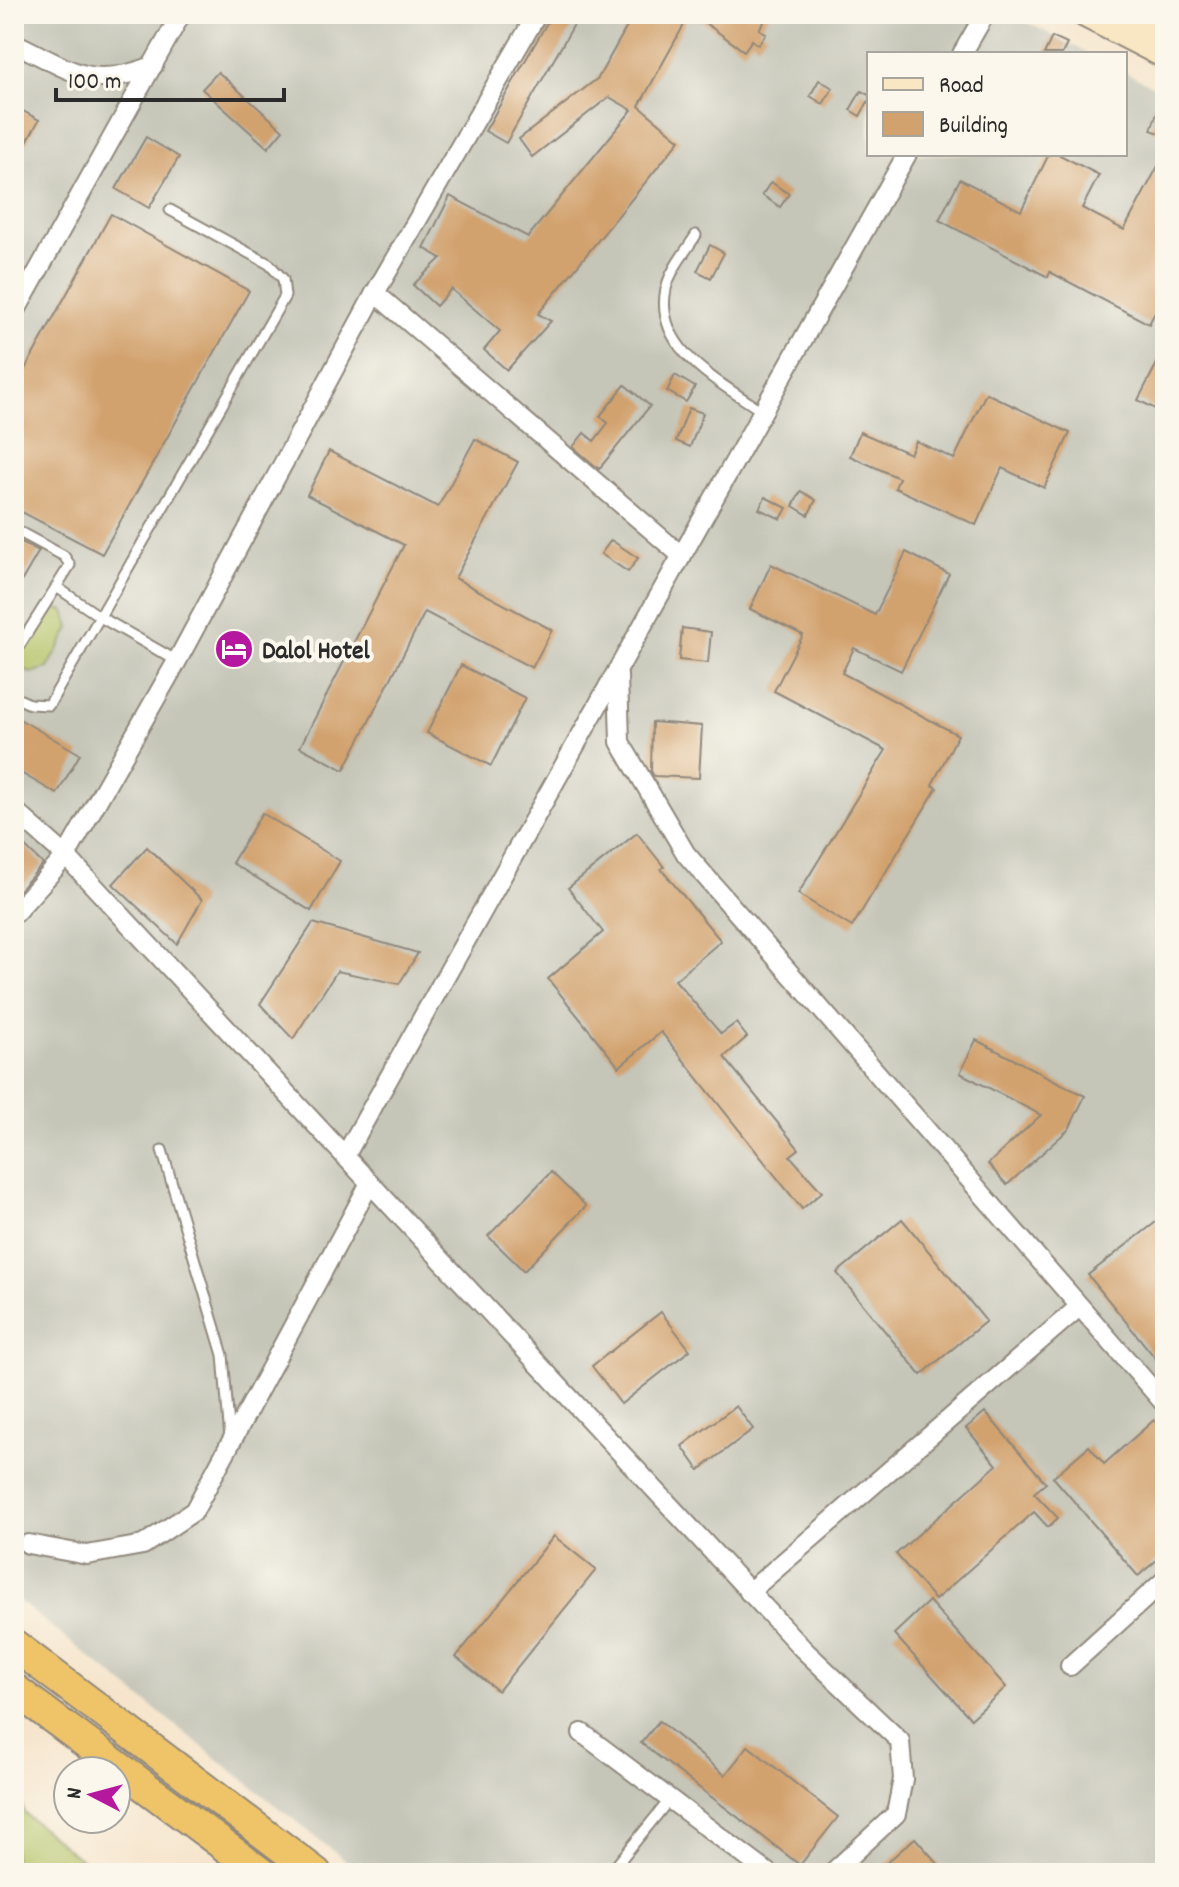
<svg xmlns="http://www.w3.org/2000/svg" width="1179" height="1887" viewBox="0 0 1179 1887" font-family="Dekko,sans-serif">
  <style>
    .industrial { fill: #c5c5b8 }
    .green { fill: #b2c164; stroke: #6e7648; stroke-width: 2 }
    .building { fill: #d2a26e }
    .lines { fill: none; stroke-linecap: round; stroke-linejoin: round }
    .service-casing { stroke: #90887c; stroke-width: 13 }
    .minor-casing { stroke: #90887c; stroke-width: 22 }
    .secondary-casing { stroke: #90887c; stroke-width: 30 }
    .trunk-casing { stroke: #90887c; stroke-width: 34 }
    .service { stroke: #fff; stroke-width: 9 }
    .minor { stroke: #fff; stroke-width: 18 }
    .secondary { stroke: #f9e7c3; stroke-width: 26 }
    .trunk { stroke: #efc469; stroke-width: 30 }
    .labels { text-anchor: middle; stroke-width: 8; stroke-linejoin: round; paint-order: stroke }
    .poi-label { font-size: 26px; font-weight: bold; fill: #2b2b2b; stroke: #fbf7ec; text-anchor: start }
  </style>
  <rect width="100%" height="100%" fill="#fbf7ec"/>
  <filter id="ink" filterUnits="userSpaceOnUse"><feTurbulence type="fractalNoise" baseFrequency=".0125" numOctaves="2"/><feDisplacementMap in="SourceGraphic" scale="16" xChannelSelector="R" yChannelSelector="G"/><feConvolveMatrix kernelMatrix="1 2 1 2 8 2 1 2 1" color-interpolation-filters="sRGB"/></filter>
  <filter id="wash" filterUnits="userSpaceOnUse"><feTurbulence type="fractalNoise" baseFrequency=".006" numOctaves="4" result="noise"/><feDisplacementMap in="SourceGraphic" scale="32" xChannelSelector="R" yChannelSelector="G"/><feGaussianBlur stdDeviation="1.8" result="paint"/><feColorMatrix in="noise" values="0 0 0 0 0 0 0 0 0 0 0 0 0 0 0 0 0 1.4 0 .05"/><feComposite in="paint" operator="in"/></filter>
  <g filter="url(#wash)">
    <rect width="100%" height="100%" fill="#f6e5cc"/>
    <path class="industrial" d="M14 14H1010L1090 54H869V154H1125V72L1165 92V1873H361L14 1597Z"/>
    <g class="green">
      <path d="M48 606 65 611 70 628 48 668 31 673 21 668 16 657Z"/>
      <path d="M14 1778 24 1813 76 1856 104 1873H14Z"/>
    </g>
    <g id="blocks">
      <g class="building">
        <path d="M552 14H580L506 143 485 131Z"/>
        <path d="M634 14 646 19 649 14H690L639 106 680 140 538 314 551 321 507 370 484 350 500 331 451 289 436 306 413 285 441 258 424 248 450 196 528 237 632 110 609 97 532 157 519 139 598 78Z"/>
        <path d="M693 14H770L759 29 766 34 758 45 752 40 744 51Z"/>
        <path d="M1052 37 1067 44 1062 54H1044Z"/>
        <path d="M218 72 283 130 268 148 202 89Z"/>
        <path d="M819 80 833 88 823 104 810 96Z"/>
        <path d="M861 91 869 95V100L860 116 850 110Z"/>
        <path d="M1163 96 1165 97V135L1151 130Z"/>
        <path d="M14 106 39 120 14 165Z"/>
        <path d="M146 137 179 157 149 208 116 189Z"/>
        <path d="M1165 153V293L1149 324 1050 272 1048 277 939 220 960 179 1021 211 1049 154H1058L1099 175 1082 208 1124 230Z"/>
        <path d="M771 182 789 194 780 207 762 195Z"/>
        <path d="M111 214 249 291 102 554 14 508V389Z"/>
        <path d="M710 245 724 253 711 278 697 271Z"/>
        <path d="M1165 348V400L1159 411 1138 400Z"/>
        <path d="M675 375 695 387 686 402 667 391Z"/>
        <path d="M625 385 650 406 599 469 573 447 584 433 594 441 608 423 600 416Z"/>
        <path d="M986 393 1070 433 1044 488 1002 468 976 525 895 488 899 478 850 456 860 432 910 454 916 441 954 459Z"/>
        <path d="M689 408 703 413 690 447 676 441Z"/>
        <path d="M475 439 518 462 455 578 552 630 532 668 425 612 344 770 300 747 404 545 307 495 329 451 438 507Z"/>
        <path d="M801 491 816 500 808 515 793 506Z"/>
        <path d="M765 497 787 508 781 519 759 509Z"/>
        <path d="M14 538 39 551 14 594Z"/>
        <path d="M611 540 638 558 628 572 601 554Z"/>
        <path d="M906 552 949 574 901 671 854 648 842 673 958 735 932 785 937 788 852 927 798 894 886 750 774 691 803 635 750 609 771 564 875 615Z"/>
        <path d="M682 628 711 632 708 663 679 660Z"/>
        <path d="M461 665 525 698 491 766 427 733Z"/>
        <path d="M14 716 80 754 57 794 14 769Z"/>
        <path d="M652 722 702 726 699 778 654 776 651 771Z"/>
        <path d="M262 813 340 861 311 911 232 863Z"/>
        <path d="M637 833 664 867 661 869 721 941 675 980 721 1034 736 1023 747 1037 724 1057 799 1149 790 1156 822 1192 802 1209 661 1032 619 1067 548 979 603 932 568 888Z"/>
        <path d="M14 836 43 864 14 896Z"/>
        <path d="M147 847 202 900 177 944 113 884Z"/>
        <path d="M313 923 418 953 399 984 337 971 293 1039 260 1004Z"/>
        <path d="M976 1040 1085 1096 1069 1129 1007 1185 988 1164 1041 1115 960 1073Z"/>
        <path d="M551 1172 586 1206 524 1271 488 1236Z"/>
        <path d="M1165 1215V1370L1088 1275Z"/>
        <path d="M902 1219 986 1321 921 1375 837 1273Z"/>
        <path d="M661 1312 690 1350 621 1404 592 1366Z"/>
        <path d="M736 1406 753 1429 699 1470 682 1446Z"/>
        <path d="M985 1412 1046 1483 1034 1493 1058 1518 1048 1527 1034 1512 935 1600 896 1554 997 1465 966 1428Z"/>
        <path d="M1154 1420 1165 1433V1553L1138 1576 1053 1477 1089 1446 1104 1464Z"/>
        <path d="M554 1536 596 1570 498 1691 456 1657Z"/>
        <path d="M929 1601 1006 1687 971 1719 894 1634Z"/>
        <path d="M659 1721 725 1775 748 1746 838 1817 800 1865 641 1743Z"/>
        <path d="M915 1838 940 1866 932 1873H875Z"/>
      </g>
    </g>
  </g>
  <g filter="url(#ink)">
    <use href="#blocks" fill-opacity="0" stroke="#90887c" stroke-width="2"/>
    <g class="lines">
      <defs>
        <g id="service">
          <path d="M696 235C686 251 670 270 666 289 653 350 722 383 763 412"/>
          <path d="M14 529 64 556 70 565 14 654"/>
          <path d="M58 588 102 618 177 661"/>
          <path d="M14 697 30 704 49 705 285 296 283 279 269 264 170 210"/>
          <path d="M162 1150 223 1355 230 1439"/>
          <path d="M610 1873 670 1799"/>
        </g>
        <g id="minor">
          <path d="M14 43C72 70 89 91 153 66"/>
          <path d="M962 54 985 14"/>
          <path d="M375 293 682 556"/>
          <path d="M14 314 181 14"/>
          <path d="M618 675 620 742 686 854 1165 1404"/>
          <path d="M14 810 66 856 803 1649 900 1741 903 1779 896 1814 832 1873"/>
          <path d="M14 914 66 856 177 661 375 293 537 14"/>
          <path d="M345 1156 907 154"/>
          <path d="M28 1544 87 1555 143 1545 194 1511 370 1183"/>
          <path d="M749 1592 1079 1307"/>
          <path d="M1070 1666 1165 1580"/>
          <path d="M582 1733 768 1873"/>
        </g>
        <g id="secondary">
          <path d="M1085 14 1165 55"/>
          <path d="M1125 14 1165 34"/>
        </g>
        <g id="trunk">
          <path d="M14 1645 316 1873"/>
          <path d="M14 1689 261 1873"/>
        </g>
      </defs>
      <use href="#service" class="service-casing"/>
      <use href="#minor" class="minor-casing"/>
      <use href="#secondary" class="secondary-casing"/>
      <use href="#trunk" class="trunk-casing"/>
      <use href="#service" class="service"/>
      <use href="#minor" class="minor"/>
      <use href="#secondary" class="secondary"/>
      <use href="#trunk" class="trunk"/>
    </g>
  </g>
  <defs>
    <symbol id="hotel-disc" viewBox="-11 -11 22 22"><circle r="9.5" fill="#b5179e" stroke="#fbf7ec"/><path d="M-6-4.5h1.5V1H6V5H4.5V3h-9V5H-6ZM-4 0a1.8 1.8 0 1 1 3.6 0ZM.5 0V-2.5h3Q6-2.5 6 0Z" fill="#fff"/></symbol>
  </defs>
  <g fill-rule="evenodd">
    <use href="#hotel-disc" x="212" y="627" width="44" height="44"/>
  </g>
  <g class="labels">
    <g class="poi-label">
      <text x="262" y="658">Dalol Hotel</text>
    </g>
  </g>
  <rect width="1179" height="1887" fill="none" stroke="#fbf7ec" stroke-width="48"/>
  <rect x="867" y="52" width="260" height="104" fill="#fbf7ec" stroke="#a8a59f" stroke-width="2"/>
  <rect x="883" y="78" width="40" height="12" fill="#f9e7c3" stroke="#a8a59f" stroke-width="2"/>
  <text x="939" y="92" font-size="24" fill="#2b2b2b">Road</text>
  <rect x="883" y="112" width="40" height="24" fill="#d2a26e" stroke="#a8a59f" stroke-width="2"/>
  <text x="939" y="132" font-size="24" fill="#2b2b2b">Building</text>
  <g transform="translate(92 1795) rotate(276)"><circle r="38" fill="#fbf7ec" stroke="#a8a59f" stroke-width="2"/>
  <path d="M0-6L14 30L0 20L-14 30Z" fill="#b5179e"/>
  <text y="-12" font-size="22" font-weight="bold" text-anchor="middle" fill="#2b2b2b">N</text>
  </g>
  <path d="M56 88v12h228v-12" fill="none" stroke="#2b2b2b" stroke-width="4"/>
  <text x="68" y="88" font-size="24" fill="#2b2b2b" stroke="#fbf7ec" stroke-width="6" paint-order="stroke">100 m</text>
</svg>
